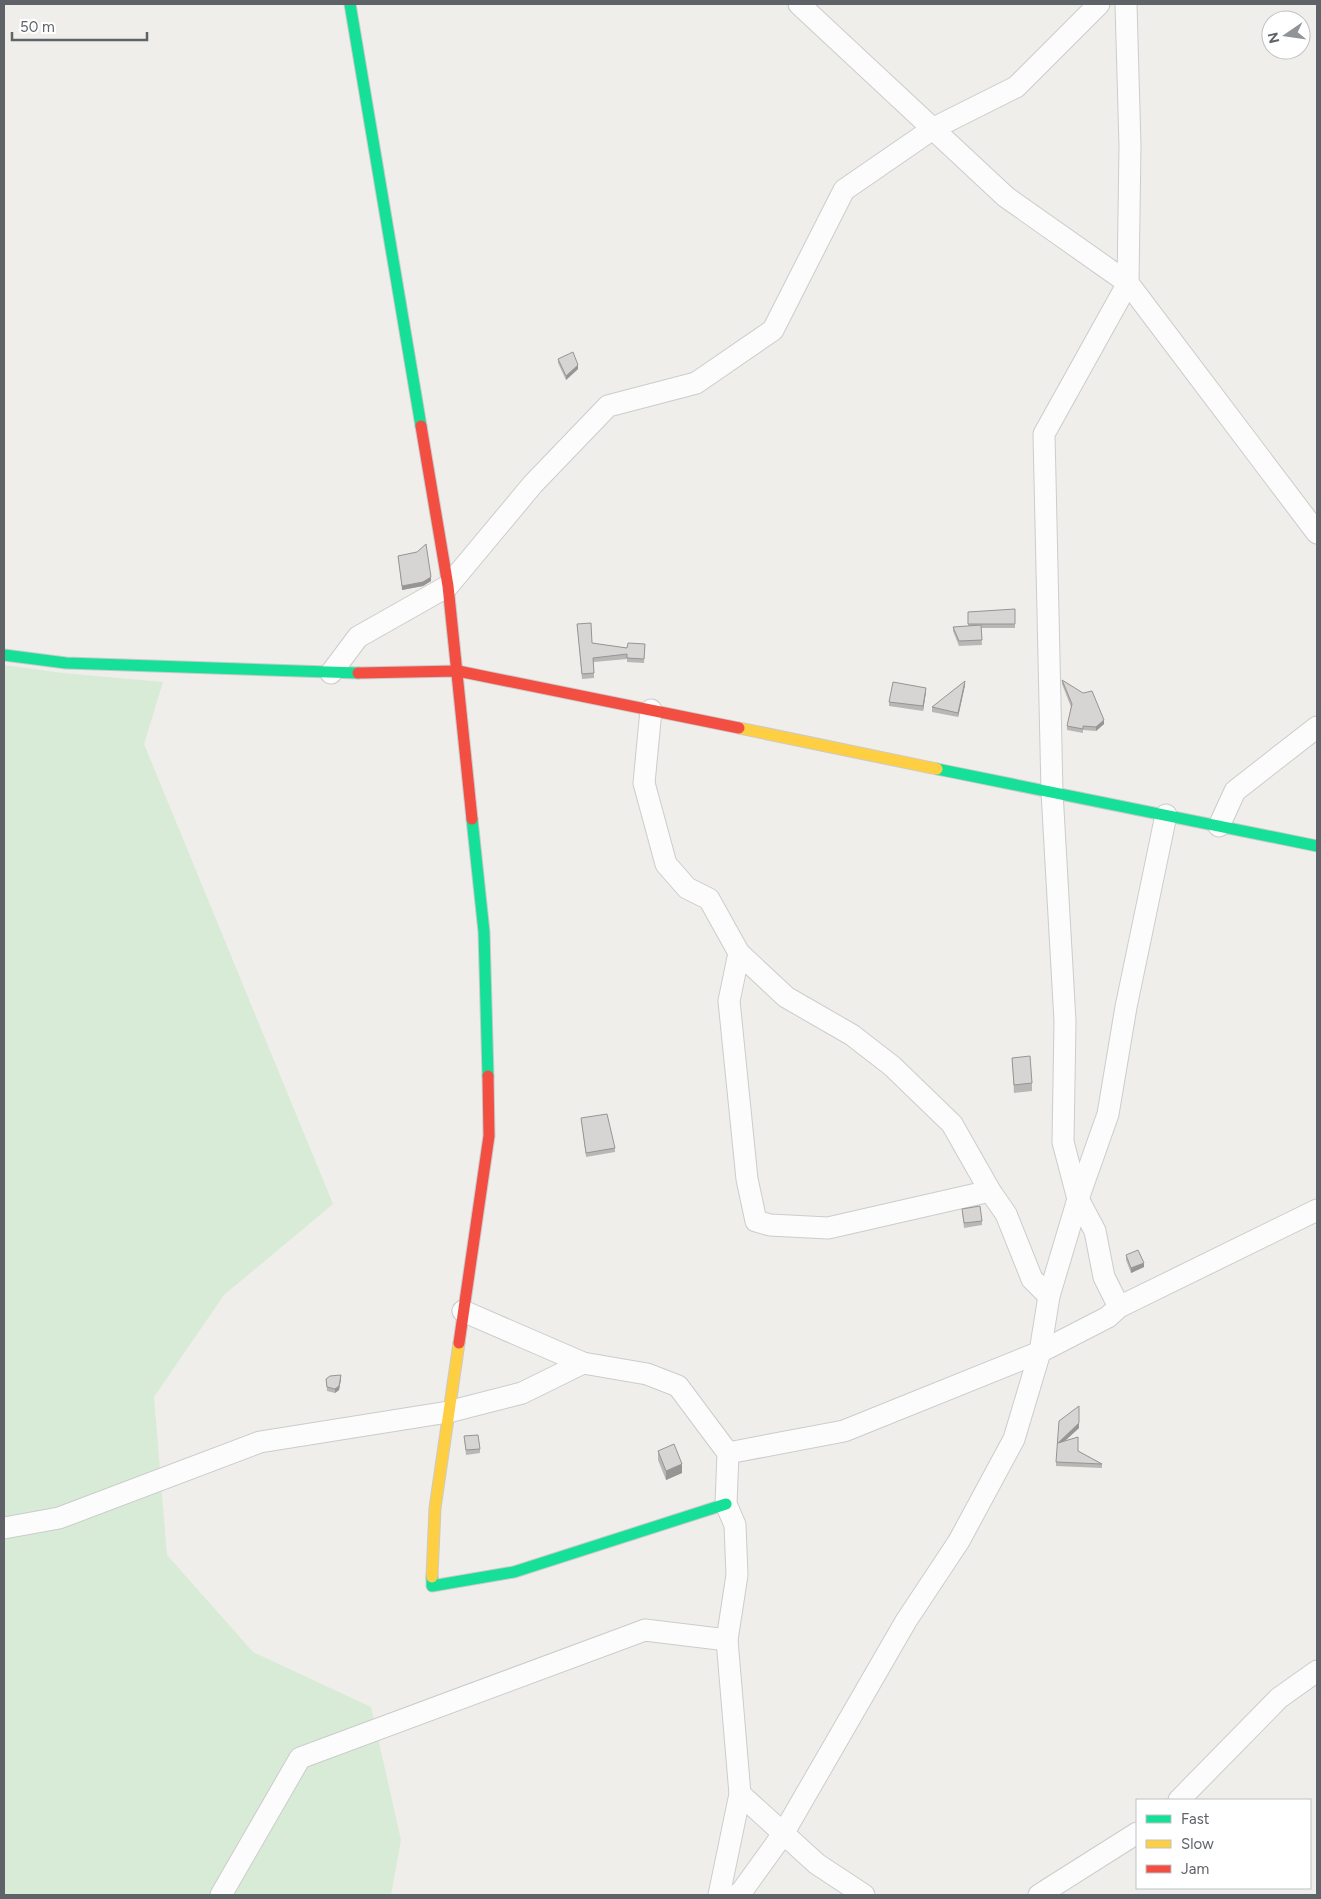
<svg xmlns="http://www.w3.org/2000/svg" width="1321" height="1899" viewBox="0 0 1321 1899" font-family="Figtree,sans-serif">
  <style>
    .green { fill: #d8ebd6 }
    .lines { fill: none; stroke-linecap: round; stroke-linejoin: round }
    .street-casing { stroke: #cbcccc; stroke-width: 23 }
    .fast-casing { stroke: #cacacb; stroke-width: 13 }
    .slow-casing { stroke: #cacacb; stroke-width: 13 }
    .jam-casing { stroke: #cacacb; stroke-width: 13 }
    .street { stroke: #fdfcfc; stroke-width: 21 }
    .fast { stroke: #16e098; stroke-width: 11 }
    .slow { stroke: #ffcf43; stroke-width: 11 }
    .jam { stroke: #f24e42; stroke-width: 11 }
    .wall { fill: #b8b7b5 }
    .shaded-wall { fill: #969594 }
    .building { fill: #d6d5d3; stroke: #969594 }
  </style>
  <rect width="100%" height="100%" fill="#efeeea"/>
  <path class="green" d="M4 665 63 673 163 682 144 744 333 1204 224 1295 154 1397 167 1555 253 1652 371 1707 401 1840 391 1895H4Z"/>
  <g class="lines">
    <defs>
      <g id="street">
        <path d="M799 4 1006 197 1128 283 1317 533"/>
        <path d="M331 673 358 637 448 586 533 484 608 406 696 383 773 330 844 190 934 128 1016 87 1099 4"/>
        <path d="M651 710 644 783 666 864 687 888 709 899 739 953 786 997 852 1035 892 1066 952 1124 990 1191 1006 1214 1032 1279 1049 1296"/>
        <path d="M1219 826 1235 791 1317 727"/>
        <path d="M739 953 729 1001 747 1179 756 1221 770 1225 828 1228 990 1191"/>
        <path d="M1119 1307 1104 1277 1095 1231 1078 1199 1063 1142 1065 1021 1052 792 1044 434 1128 283 1130 146 1126 4"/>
        <path d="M463 1311 583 1363 647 1374 678 1386 728 1453 726 1504 735 1525 737 1575 727 1640 740 1794 719 1895"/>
        <path d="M728 1453 844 1431 1040 1352 1108 1317 1119 1307 1317 1210"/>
        <path d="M4 1528 59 1518 260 1442 448 1412 522 1393 583 1363"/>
        <path d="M740 1794 817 1864 864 1895"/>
        <path d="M1179 1800 1279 1698 1317 1671"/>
        <path d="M221 1895 300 1758 645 1630 727 1640"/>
        <path d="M737 1895 742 1891 783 1834 906 1621 959 1541 1014 1439 1040 1352 1049 1296 1078 1199 1108 1114 1126 1007 1166 815"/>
        <path d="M1039 1895 1137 1833"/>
      </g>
      <g id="fast">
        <path d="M350 4 421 426"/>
        <path d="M4 655 66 663 358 673"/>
        <path d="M937 769 1317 846"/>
        <path d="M472 819 484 932 488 1076"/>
        <path d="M432 1577V1586L514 1572 726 1504"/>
      </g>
      <g id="slow">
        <path d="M739 728 937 769"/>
        <path d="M432 1577 435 1508 459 1343"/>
      </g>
      <g id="jam">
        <path d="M421 426 448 586 472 819"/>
        <path d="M358 673 458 671 739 728"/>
        <path d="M459 1343 489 1136 488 1076"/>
      </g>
    </defs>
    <use href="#street" class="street-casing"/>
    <use href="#fast" class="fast-casing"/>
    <use href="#slow" class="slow-casing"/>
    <use href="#jam" class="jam-casing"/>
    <use href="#street" class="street"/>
    <use href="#fast" class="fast"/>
    <use href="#slow" class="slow"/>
    <use href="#jam" class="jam"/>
  </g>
  <g class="wall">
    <path d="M558 359 578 369 566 380 558 363Z"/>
    <path d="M417 552 431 581 423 586 402 590 398 556Z"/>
    <path d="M1015 609V628H981L982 645 959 646 953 631V627L968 626V612Z"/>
    <path d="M577 624 592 643 627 648 645 644 644 663 627 662V659L594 662V678L582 679Z"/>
    <path d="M1062 680 1104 724 1096 731 1083 730V733L1067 730V726L1071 707 1062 684Z"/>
    <path d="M965 685 958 717 932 712V707Z"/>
    <path d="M926 692 923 711 889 706V702Z"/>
    <path d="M1012 1058 1032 1083V1091L1014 1093Z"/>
    <path d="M581 1118 615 1148V1152L586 1157Z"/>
    <path d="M962 1209 982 1221V1225L964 1228Z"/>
    <path d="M1126 1255 1144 1267 1131 1273 1126 1260Z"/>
    <path d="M326 1379H341L339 1390 335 1393 327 1391Z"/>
    <path d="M1079 1406V1428L1065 1441 1078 1451 1102 1464V1468L1056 1466V1462Z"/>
    <path d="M464 1436 480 1449V1453L466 1455Z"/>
    <path d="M658 1451 682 1473 666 1480 658 1460Z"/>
  </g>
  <g class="shaded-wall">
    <path d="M578 365V369L566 380V376Z"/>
    <path d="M431 577V581L423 586 402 590V586Z"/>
    <path d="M965 681V685L958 717V713Z"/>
    <path d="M926 688V692L923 711V706Z"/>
    <path d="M1104 720V724L1096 731V727Z"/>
    <path d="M1144 1263V1267L1131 1273V1268Z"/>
    <path d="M341 1375V1379L339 1390 335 1393V1389Z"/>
    <path d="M1079 1423V1428L1058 1447V1443Z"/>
    <path d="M682 1464V1473L666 1480V1471Z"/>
  </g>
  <g class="building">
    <path d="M573 352 578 365 566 376 558 359Z"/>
    <path d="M426 544 431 577 423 582 402 586 398 556 417 552Z"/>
    <path d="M1015 609V624H968V612Z"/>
    <path d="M591 623 592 643 627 648 628 643 645 644 644 659 627 658V654L593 658 594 673 582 674 577 624Z"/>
    <path d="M981 625 982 640 959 641 953 627Z"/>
    <path d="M1062 680 1083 693 1092 691 1104 720 1096 727 1083 726V729L1067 726 1072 704Z"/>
    <path d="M965 681 958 713 932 707Z"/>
    <path d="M893 682 926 688 923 706 889 702Z"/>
    <path d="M1030 1056 1032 1083 1014 1085 1012 1058Z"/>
    <path d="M607 1114 615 1148 586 1153 581 1118Z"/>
    <path d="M980 1206 982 1221 964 1223 962 1209Z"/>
    <path d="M1138 1250 1144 1263 1131 1268 1126 1255Z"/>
    <path d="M341 1375 339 1386 335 1389 327 1387 326 1379 330 1376Z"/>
    <path d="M1079 1406V1423L1058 1443 1078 1437V1451L1102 1464 1056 1462 1059 1421Z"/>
    <path d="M478 1435 480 1449 466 1450 464 1436Z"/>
    <path d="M674 1444 682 1464 666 1471 658 1451Z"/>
  </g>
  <rect width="1321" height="1899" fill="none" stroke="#5f6368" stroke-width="10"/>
  <rect x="1136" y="1799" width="175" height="90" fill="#ffffff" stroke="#bfc1c3"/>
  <rect x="1146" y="1815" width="25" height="8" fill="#16e098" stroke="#bfc1c3"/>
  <text x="1181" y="1824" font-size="15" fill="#5f6368">Fast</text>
  <rect x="1146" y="1840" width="25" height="8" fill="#ffcf43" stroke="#bfc1c3"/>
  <text x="1181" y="1849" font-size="15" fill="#5f6368">Slow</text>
  <rect x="1146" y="1865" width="25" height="8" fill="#f24e42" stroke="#bfc1c3"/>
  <text x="1181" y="1874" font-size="15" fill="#5f6368">Jam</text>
  <g transform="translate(1286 35) rotate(257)"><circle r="24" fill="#ffffff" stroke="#bfc1c3"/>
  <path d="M0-4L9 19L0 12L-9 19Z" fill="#919496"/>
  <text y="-8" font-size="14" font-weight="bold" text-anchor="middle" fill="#5f6368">N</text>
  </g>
  <path d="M12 32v8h135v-8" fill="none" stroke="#5f6368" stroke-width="2.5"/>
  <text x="20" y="32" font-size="15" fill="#5f6368" stroke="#ffffff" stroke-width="4" paint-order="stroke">50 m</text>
</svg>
